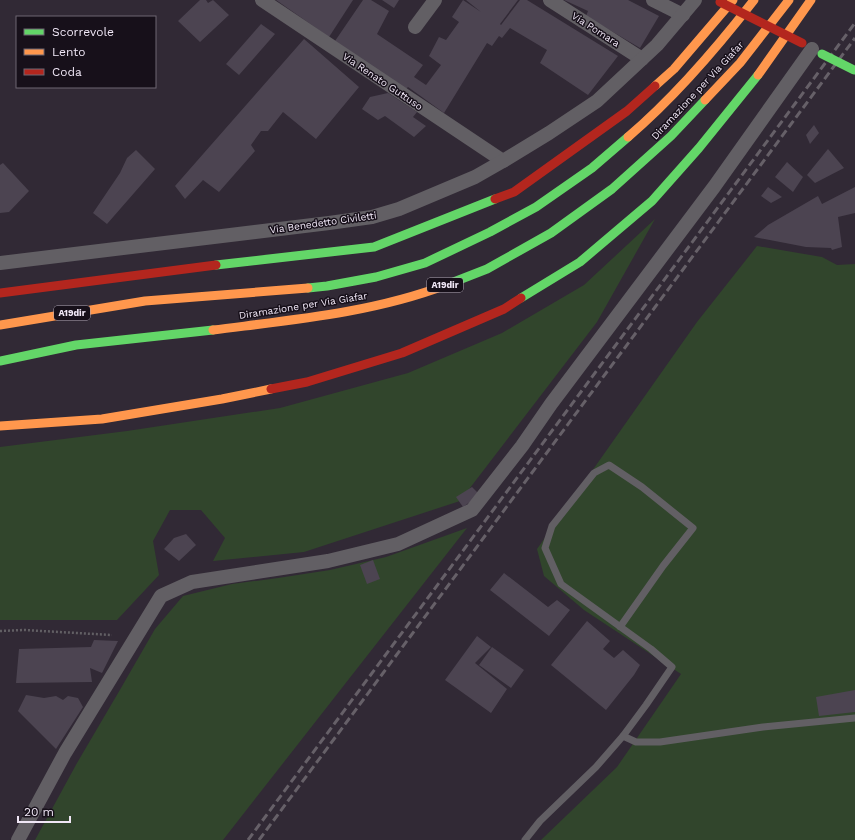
<svg xmlns="http://www.w3.org/2000/svg" width="855" height="840" viewBox="0 0 855 840" font-family="'Work Sans',sans-serif">
  <style>
    .green { fill: #31452c }
    .building { fill: #4c4451 }
    .lines { fill: none; stroke-linecap: round; stroke-linejoin: round }
    .path { stroke: #625f64; stroke-width: 2.5; stroke-dasharray: 2 2; stroke-linecap: butt }
    .lane { stroke: #625f64; stroke-width: 7 }
    .street { stroke: #625f64; stroke-width: 14 }
    .fast { stroke: #63d668; stroke-width: 9 }
    .slow { stroke: #ff974d; stroke-width: 9 }
    .jam { stroke: #b3261e; stroke-width: 9 }
    .rail { stroke: #666068; stroke-width: 3; stroke-dasharray: 8 4; stroke-linecap: butt }
    .fast-bridge { stroke: #63d668; stroke-width: 9 }
    .jam-bridge { stroke: #b3261e; stroke-width: 9 }
    .labels { text-anchor: middle; stroke-width: 3; stroke-linejoin: round; paint-order: stroke }
    .shield { fill: #17101a; stroke: #afa6b4; stroke-width: 1 }
    .shield-label { font-size: 9px; font-weight: bold; fill: #f0e7f6 }
    .street-label { font-size: 10px; fill: #f0e7f6; stroke: #17101a }
  </style>
  <rect width="100%" height="100%" fill="#312935"/>
  <g class="green">
    <path d="M655 219 597 322 460 501 304 552 213 561 225 538 201 510H170L153 541 159 575 117 620H0V447L127 431 280 408 408 373 502 333 584 285Z"/>
    <path d="M757 246 822 257 837 265 855 264V840H541L617 767 681 674 584 610 544 576 537 549 697 322Z"/>
    <path d="M467 528 223 840H35L77 763 121 688 155 629 183 596 232 584 278 578 330 570 386 557Z"/>
  </g>
  <g class="building">
    <path d="M200 0H206L208 3 213 0 229 15 200 42 178 21Z"/>
    <path d="M276 0H353L329 37Z"/>
    <path d="M363 0H371L389 11 377 34 423 65 414 77 426 85 441 65 429 56 439 37 446 40 459 22 452 17 463 0 481 12 466 0H518L500 24 501 25 520 0H527L618 56 588 95 540 63 547 50 510 28 502 38 499 36 492 46 487 43 444 113 408 87 405 90 335 41Z"/>
    <path d="M382 0H399L394 8Z"/>
    <path d="M564 0H628L659 16 640 48 586 16 588 11Z"/>
    <path d="M261 24 275 34 239 75 226 64Z"/>
    <path d="M304 39 359 87 316 139 283 112 268 131H261L251 145 255 151 219 192 203 180 185 199 175 186Z"/>
    <path d="M388 93 417 112 413 117 426 126 414 137 385 116 378 120 362 109 370 97Z"/>
    <path d="M814 125 819 133 810 144 806 135Z"/>
    <path d="M828 149 844 168 815 183 807 175Z"/>
    <path d="M136 150 155 169 107 224 93 213 120 173 127 158Z"/>
    <path d="M787 162 803 177 793 192 775 177Z"/>
    <path d="M3 163 29 191 9 212 0 213V165Z"/>
    <path d="M768 187 782 197 771 203 761 196Z"/>
    <path d="M855 187V213L838 217 842 247 832 250 831 248 806 247 754 237 768 225 818 196 822 204Z"/>
    <path d="M472 487 479 494 477 497 463 507 456 497Z"/>
    <path d="M186 534 196 545 179 561 164 549 174 538Z"/>
    <path d="M373 560 380 579 367 584 360 565Z"/>
    <path d="M504 573 548 607 557 600 570 610 549 636 490 590Z"/>
    <path d="M587 621 610 641 603 649 614 658 623 650 640 665 634 675 606 710 551 665Z"/>
    <path d="M477 636 491 647 475 663 507 689 491 713 445 680Z"/>
    <path d="M94 640 118 641 102 673 90 668 92 682 16 683 19 649 91 647Z"/>
    <path d="M492 647 524 670 511 688 479 665Z"/>
    <path d="M855 690V712L819 716 816 697Z"/>
    <path d="M26 695 44 698 56 696 63 700 68 696 78 698 83 707 56 749 18 711Z"/>
  </g>
  <g class="lines">
    <path class="path" d="M0 631 24 630 112 635"/>
    <g class="lane">
      <path d="M620 627 663 566 693 528 642 487 609 465 594 473 552 526 545 548 561 584 651 649 672 667 646 705 623 736"/>
      <path d="M525 840 540 821 596 767 623 736 636 742H660L763 727 855 718"/>
    </g>
    <g class="street">
      <path d="M262 0 503 161"/>
      <path d="M550 0 642 59"/>
      <path d="M653 0 683 15"/>
      <path d="M415 27 435 0"/>
      <path d="M0 263 329 223 372 217 399 209 475 177 503 161 549 133 597 101 657 45 695 0"/>
      <path d="M18 840 65 753 161 596 192 582 328 561 398 544 472 510 522 446 551 404 714 187 812 49"/>
    </g>
    <g class="fast">
      <path d="M216 265 374 247 495 199"/>
      <path d="M446 285 487 269 551 233 612 189 671 136 705 100"/>
      <path d="M308 288 327 286 376 277 425 263 490 232 536 207 592 168 628 137"/>
      <path d="M521 298 580 262 652 201 699 148 758 75"/>
      <path d="M0 361 76 345 213 330"/>
    </g>
    <g class="slow">
      <path d="M758 75 811 0"/>
      <path d="M655 86 674 69 733 0"/>
      <path d="M705 100 740 63 789 0"/>
      <path d="M628 137C676 96 716 49 754 0"/>
      <path d="M0 325 145 301 308 288"/>
      <path d="M213 330C291 320 372 313 446 285"/>
      <path d="M0 426 102 419 222 399 271 389"/>
    </g>
    <g class="jam">
      <path d="M495 199 514 192 627 111 655 86"/>
      <path d="M0 293 216 265"/>
      <path d="M271 389 307 382 402 353 504 309 521 298"/>
    </g>
    <g class="rail">
      <path d="M248 840 855 23"/>
      <path d="M259 840 855 38"/>
    </g>
    <path class="fast-bridge" d="M822 54 854 70"/>
    <path class="jam-bridge" d="M720 2 802 43"/>
  </g>
  <g class="labels">
    <g class="shield">
      <rect x="427" y="278" width="36" height="14" rx="3"/>
      <rect x="54" y="306" width="36" height="14" rx="3"/>
    </g>
    <g class="shield-label">
      <text x="445" y="288">A19dir</text>
      <text x="72" y="316">A19dir</text>
    </g>
    <g class="street-label">
      <text transform="translate(596 29) rotate(33)" y="4">Via Pomara</text>
      <text transform="translate(383 81) rotate(34)" y="4">Via Renato Guttuso</text>
      <text transform="translate(697 90) rotate(-47)" y="4">Diramazione per Via Giafar</text>
      <text transform="translate(323 222) rotate(-8)" y="4">Via Benedetto Civiletti</text>
      <text transform="translate(303 305) rotate(-9)" y="4">Diramazione per Via Giafar</text>
    </g>
  </g>
  <rect x="16" y="16" width="140" height="72" fill="#17101a" stroke="#6e6672"/>
  <rect x="24" y="29" width="20" height="6" fill="#63d668" stroke="#6e6672"/>
  <text x="52" y="36" font-size="12" fill="#f0e7f6">Scorrevole</text>
  <rect x="24" y="49" width="20" height="6" fill="#ff974d" stroke="#6e6672"/>
  <text x="52" y="56" font-size="12" fill="#f0e7f6">Lento</text>
  <rect x="24" y="69" width="20" height="6" fill="#b3261e" stroke="#6e6672"/>
  <text x="52" y="76" font-size="12" fill="#f0e7f6">Coda</text>
  <path d="M18 816v6h52v-6" fill="none" stroke="#f0e7f6" stroke-width="2"/>
  <text x="24" y="816" font-size="12" fill="#f0e7f6" stroke="#17101a" stroke-width="3" paint-order="stroke">20 m</text>
</svg>
